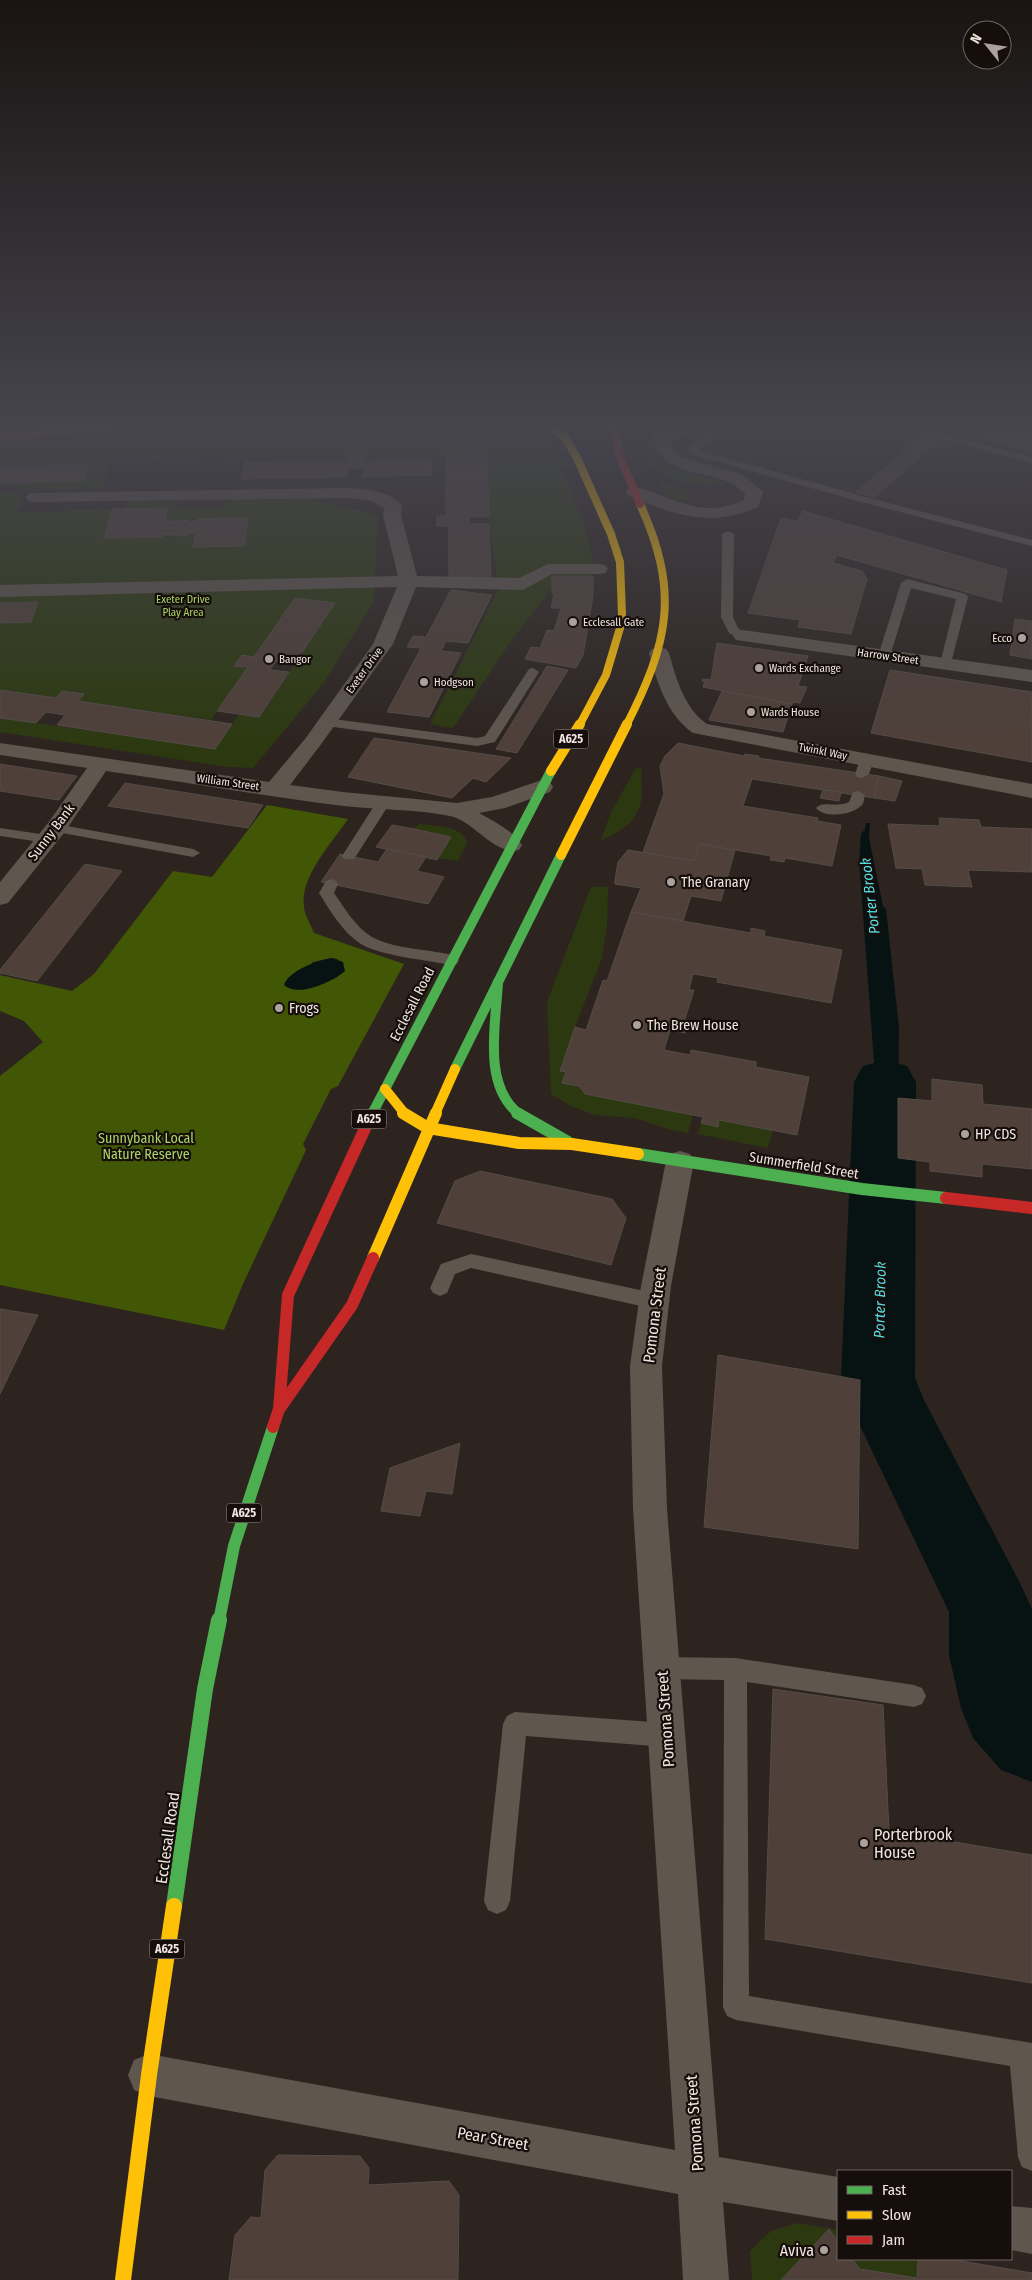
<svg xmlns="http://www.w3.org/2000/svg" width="1032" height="2280" viewBox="0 0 1032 2280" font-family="'Fira Sans Condensed',sans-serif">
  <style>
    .green { fill: #2c3910 }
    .forest { fill: #415705; fill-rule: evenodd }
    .water { fill: #071313 }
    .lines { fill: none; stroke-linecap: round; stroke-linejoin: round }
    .river { fill: #071313; fill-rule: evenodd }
    .building { fill: #4f4039; stroke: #544c48 }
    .lane { fill: #5f564e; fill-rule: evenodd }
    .street { fill: #5f564e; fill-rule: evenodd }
    .fast-far2 { stroke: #4caf50; stroke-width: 10 }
    .fast-far1 { stroke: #4caf50; stroke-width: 12 }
    .fast { stroke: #4caf50; stroke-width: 16 }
    .slow-far3 { stroke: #ffc107; stroke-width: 8 }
    .slow-far2 { stroke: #ffc107; stroke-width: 10 }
    .slow-far1 { stroke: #ffc107; stroke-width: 12 }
    .slow { stroke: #ffc107; stroke-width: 16 }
    .jam-far1 { stroke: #c62828; stroke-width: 8 }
    .jam { stroke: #c62828; stroke-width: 12 }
    .poi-dot { fill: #aca29d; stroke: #150e0a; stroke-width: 2 }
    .labels { text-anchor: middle; stroke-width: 4.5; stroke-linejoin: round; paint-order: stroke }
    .far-park-label { font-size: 11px; fill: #acd569; stroke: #150e0a }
    .far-poi-label { font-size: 11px; fill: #f0e6e0; stroke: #150e0a; text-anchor: start }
    .far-street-label { font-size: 11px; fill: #f0e6e0; stroke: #150e0a }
    .shield { fill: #150e0a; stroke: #aea5a0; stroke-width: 1 }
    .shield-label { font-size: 12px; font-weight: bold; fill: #f0e6e0 }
    .street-label { font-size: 14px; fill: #f0e6e0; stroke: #150e0a }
    .poi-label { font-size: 14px; fill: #f0e6e0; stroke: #150e0a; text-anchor: start }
    .park-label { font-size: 14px; fill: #acd569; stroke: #150e0a }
    .water-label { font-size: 15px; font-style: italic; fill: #58dde5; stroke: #150e0a }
    .near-street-label { font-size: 16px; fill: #f0e6e0; stroke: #150e0a }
    .near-poi-label { font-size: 16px; fill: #f0e6e0; stroke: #150e0a; text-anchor: start }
  </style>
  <rect width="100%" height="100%" fill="#2d2420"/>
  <g class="green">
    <path d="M184 426H524L555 448 568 466 561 472C577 506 593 537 593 576H552V588L511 641 453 728 430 724 498 590 489 517 486 454 112 461 102 489 29 491 0 485V483L83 481 88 466 0 467V445Z"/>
    <path d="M645 457 663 466 727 483C703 492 659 479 645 457Z"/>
    <path d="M661 480 686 492 689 500C675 502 663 495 661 480Z"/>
    <path d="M0 491 25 493 17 512 112 509 105 538 162 537 163 534 186 536 187 533H196L193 547 243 546 197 520V522H188L187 520 165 522 167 508 123 509 128 501H173L182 509 222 508 230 498 310 499 378 515 374 602 323 684 253 768 227 767 0 732V718L215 748 239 714 260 717 335 603 295 598 254 657 242 655 234 665 248 667 211 720 78 701 83 694 56 698 0 690V623L31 622 38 602 0 603Z"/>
    <path d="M636 768 642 769C640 777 642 785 642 793 641 818 623 832 601 840L611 812Z"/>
    <path d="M419 824C434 826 463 825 467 843L458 861 438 858 451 837 414 829Z"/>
    <path d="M591 887H608L607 926 602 958 575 1027 566 1072 585 1094 693 1115 688 1133 671 1130 635 1118 595 1115 571 1106 551 1094 547 1002Z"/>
    <path d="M719 1120 773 1130 768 1148 698 1134 701 1123 717 1126Z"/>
    <path d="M797 2223 838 2230V2241L829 2229 781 2280H752L750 2251 771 2231Z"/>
    <path d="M852 2259H918L917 2278 860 2269Z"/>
  </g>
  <path class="forest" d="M267 805 348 819C330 846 294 882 306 915 308 921 312 927 314 933L404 964 338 1086 331 1089 303 1144 306 1150 243 1284 224 1330 0 1285V1076L43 1042 24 1021 0 1011V975L72 991 94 974 173 871 212 877ZM332 958 338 959V977L306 989 312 962Z"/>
  <g class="water">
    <path d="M866 823H870L869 838 883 906 886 909 899 1028 897 1174 867 1170 874 1062 859 861 861 834 865 829Z"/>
    <path d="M332 958 343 962 345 971C332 982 298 998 284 985 288 971 318 960 332 958Z"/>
    <path d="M865 1220 900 1225 898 1347 861 1342Z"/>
  </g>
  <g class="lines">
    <path class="river" d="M885 1060 907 1066 916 1082 915 1378 924 1400 1020 1583 1032 1609V1782L1001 1770 973 1738 961 1708 949 1655V1612L851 1407 841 1378 854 1082 863 1066Z"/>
  </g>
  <g class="building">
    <path d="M930 426 955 428 957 426H968L964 431 1032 447V452Z"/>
    <path d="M968 426H1032V447L964 431Z"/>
    <path d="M923 435 940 440 875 497 856 492Z"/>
    <path d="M487 454 489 517H469V524H489L491 578H449V526H437V516H446V455Z"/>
    <path d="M347 456H365L364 461 432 460V475L363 477 364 468 348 469 347 477 241 479 245 462 347 461Z"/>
    <path d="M88 465 84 481 0 483 1 467Z"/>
    <path d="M168 508 165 522 188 520V522H197V519L248 518 244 546 193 547 196 533H187V536L163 534 162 537 104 538 112 509Z"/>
    <path d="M803 511 1007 570 1001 602 837 555 833 563 862 571 867 579 851 634 798 627 800 620 748 613 781 518 797 521Z"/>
    <path d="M552 576H593V596L583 655 576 668 525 659 531 647 540 648 547 630 554 631 561 608H551L554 594H552Z"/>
    <path d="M451 590 492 595 468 643 446 641 441 651 461 653 429 717 387 712 421 648 407 647 413 636 426 637Z"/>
    <path d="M295 598 335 603 295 663 276 661 270 670 289 672 259 717 217 711 248 667 234 666 242 655 254 657Z"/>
    <path d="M38 602 31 622 0 623V603Z"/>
    <path d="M1015 619 1032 621V659L1010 655Z"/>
    <path d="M717 643 808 656 798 686 807 687 800 703 793 702 792 704 703 687 705 681H702L703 679 711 680Z"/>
    <path d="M547 666 568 670 517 753 496 749Z"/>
    <path d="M890 670 1032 692V762L871 733Z"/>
    <path d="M0 690 56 698 62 691 84 694 78 701 232 724 215 749 57 725 65 715 46 712 36 723 0 718Z"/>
    <path d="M722 691 792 704 783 732 709 720Z"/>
    <path d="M374 738 436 747 511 758 486 782 473 778 452 798 348 777Z"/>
    <path d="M678 743 744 756 745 754 759 756 758 758 879 776 874 798 752 779 743 806 818 818 817 821 841 825 832 866 785 858 784 862 770 860 771 856 699 844 694 861 643 852 664 794 660 766 665 756Z"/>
    <path d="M0 764 77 776 59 800 0 791Z"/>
    <path d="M879 776 902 781 895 801 874 798Z"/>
    <path d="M125 783 263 805 248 828 108 806Z"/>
    <path d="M823 790 841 792 839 801 820 798Z"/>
    <path d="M939 818 979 820 981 827 1032 829V872L968 870 972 887 925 885 922 869 896 868 888 824 940 826Z"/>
    <path d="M392 825 414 829 451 837 437 860 376 847Z"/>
    <path d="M699 844 735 850 721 901 691 896 683 921 631 912 641 888 615 884V880L618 862 628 850 694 861Z"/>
    <path d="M387 849 426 857 417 871 444 877 428 904 321 882 340 854 378 862Z"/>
    <path d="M85 864 122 871 37 981 0 973V970Z"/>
    <path d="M631 912 751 933V928L765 931 764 936 842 950 831 1003 717 982 718 978 693 974 689 990H694L684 1022 688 1023 685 1033 670 1030 664 1050 690 1055 691 1050 756 1062V1067L809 1077 797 1135 719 1120 718 1127 701 1123 703 1117 585 1094 579 1086 562 1083 566 1072 560 1071 575 1027 586 1030 603 980 607 981Z"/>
    <path d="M932 1079 982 1085 983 1104 1032 1109V1169L982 1164V1177L930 1171V1162L898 1158V1098L932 1101Z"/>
    <path d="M480 1171 612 1199 626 1218 611 1265 437 1223 455 1181Z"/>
    <path d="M0 1309 38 1315 0 1394Z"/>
    <path d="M718 1355 860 1380 858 1549 704 1527Z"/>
    <path d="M460 1443 452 1494 426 1491 420 1516 381 1511 390 1468Z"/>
    <path d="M773 1689 883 1705 889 1831 1032 1855V1983L765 1939Z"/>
    <path d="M278 2155 360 2156 369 2168 368 2185 449 2181 459 2195 458 2280H229L235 2235 251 2217 261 2218 265 2170Z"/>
    <path d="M829 2229 838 2241V2259H852L860 2269 917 2278 918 2259H950L1032 2273V2280H781Z"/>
  </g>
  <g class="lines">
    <g class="lane">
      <path d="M693 426H709L666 443 662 444 657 441Z"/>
      <path d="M714 426H726L698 450 866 497 1032 540V546L858 501 690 454 687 449 688 447Z"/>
      <path d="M893 426H912L1032 457V463Z"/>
      <path d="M728 531 734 534 733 617 738 628 749 636 743 640 729 633 721 617 722 534Z"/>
      <path d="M907 579 966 594 968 597 950 667H942L940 664 956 599 911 588 890 656 884 660 878 656 901 583Z"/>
      <path d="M533 668 539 672 495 742 477 746 326 726 319 722 326 718 477 738 485 736 529 669Z"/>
      <path d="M867 756 874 760 869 774 862 778 857 777 855 774 860 760Z"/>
      <path d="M858 791 865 795 863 804C854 815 825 819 816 808 823 800 837 808 849 802L853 792Z"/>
      <path d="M383 799 390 803 356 856 354 859H344L342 856 376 803Z"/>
      <path d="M56 824 193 849 200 853 193 857 51 831 49 828 51 825Z"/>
      <path d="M0 828 47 835 54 839 47 843 0 836Z"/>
      <path d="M331 879 336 881 338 884 334 893C344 907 356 928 372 937 397 950 430 949 457 956L459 960 457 964 451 965C427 960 381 956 361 944 343 933 329 909 319 893L326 881Z"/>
      <path d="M471 1254 654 1293 661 1296 664 1301 661 1306 654 1309 471 1268 455 1274 447 1293 440 1296 433 1293 430 1288 441 1264Z"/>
      <path d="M661 1657 735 1658 914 1685 922 1688 926 1696 922 1704 914 1707 747 1682 749 1996 1032 2043V2171L1022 2167 1018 2157 1010 2066 736 2020 727 2016 723 2007 724 1680 661 1679 653 1676 650 1668 653 1660Z"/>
      <path d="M515 1712 666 1723 674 1727 678 1735 674 1743 666 1747 526 1736 510 1901 506 1910 497 1914 488 1910 484 1901 503 1724 507 1716Z"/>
    </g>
    <g class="street">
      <path d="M658 426H674L668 435 673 450 682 457 743 475 763 492 758 507C712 528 673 515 629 496L626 492 629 488 635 487C675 497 701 520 744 500L745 493C740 490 735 484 729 482 698 469 662 476 652 435Z"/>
      <path d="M350 488C367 490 391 491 402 506L401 515 417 576 519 578 548 564H599L605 565 608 569 605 573 599 574H552L523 590 416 587 393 644 319 747 290 785 343 792 457 803 492 797 542 780 550 782 553 787 550 792 505 808 479 813C494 821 513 831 522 845L519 850C495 856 474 821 450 816 415 809 379 810 344 806 264 796 185 782 106 771L64 833 8 903 0 905V882L48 823 87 768 0 755V743L269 782 305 739 373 644 397 587 0 597V585L398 576 383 515 384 508 372 501 350 498 35 502 29 501 26 497 29 493Z"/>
      <path d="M743 630 1032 670V682L736 640 733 636 736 632Z"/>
      <path d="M659 647 666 649 669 653C676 678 684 708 707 724L1032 784V798L693 733C667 715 657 682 649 653L652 649Z"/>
      <path d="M680 1151 690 1154 694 1161 671 1286 662 1366 667 1509 719 2157 838 2177V2221L723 2202 729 2280H683L678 2194 149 2096 134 2090 128 2075 134 2060 149 2054 675 2150 633 1509 630 1366 641 1286 666 1161 670 1154Z"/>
      <path d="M1011 2206 1032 2208V2254L1011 2250Z"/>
    </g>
    <g class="fast-far2">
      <path d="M498 982C496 1024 482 1085 519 1114"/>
      <path d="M455 1069 561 855"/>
      <path d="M372 1114 551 771"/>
    </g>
    <g class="fast-far1">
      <path d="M517 1113 568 1142"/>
      <path d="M368 1122 373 1113"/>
      <path d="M638 1154 862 1189 946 1198"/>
      <path d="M219 1621 234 1546 273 1427"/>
    </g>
    <path class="fast" d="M174 1906 205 1689 219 1620"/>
    <g class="slow-far3">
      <path d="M552 426 566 439 577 458 611 534 620 562 622 614 620 628 606 675 579 726"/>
      <path d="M626 726C669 642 680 592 640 504"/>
    </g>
    <g class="slow-far2">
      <path d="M551 771 580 724"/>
      <path d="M561 855 627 724"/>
      <path d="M385 1089 405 1114"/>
      <path d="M435 1114 455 1069"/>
    </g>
    <g class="slow-far1">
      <path d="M403 1113 428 1128 519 1143 572 1144 638 1154"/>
      <path d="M373 1258 436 1113"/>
    </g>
    <path class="slow" d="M123 2280 149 2075 174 1906"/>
    <g class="jam-far1">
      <path d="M614 426 620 457 640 504"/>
      <path d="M0 437 110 426"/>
    </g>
    <g class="jam">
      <path d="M946 1198 1032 1208"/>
      <path d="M280 1408 352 1305 373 1258"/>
      <path d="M273 1427 279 1409 288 1295 368 1122"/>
    </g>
  </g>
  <linearGradient id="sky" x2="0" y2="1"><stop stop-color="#191412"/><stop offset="0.57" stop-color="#46454e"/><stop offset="1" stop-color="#46454e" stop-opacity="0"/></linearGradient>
  <rect width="1032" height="746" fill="url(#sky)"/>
  <g class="poi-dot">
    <circle cx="573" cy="622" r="5"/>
    <circle cx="1022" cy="638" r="5"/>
    <circle cx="269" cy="659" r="5"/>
    <circle cx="759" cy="668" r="5"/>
    <circle cx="424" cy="682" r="5"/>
    <circle cx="751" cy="712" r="5"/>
    <circle cx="671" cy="882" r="5"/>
    <circle cx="279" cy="1008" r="5"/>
    <circle cx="637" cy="1025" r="5"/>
    <circle cx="965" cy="1134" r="5"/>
    <circle cx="864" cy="1843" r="5"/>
    <circle cx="824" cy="2250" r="5"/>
  </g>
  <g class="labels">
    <g class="far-park-label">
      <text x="183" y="603">Exeter Drive<tspan x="183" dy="13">Play Area</tspan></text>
    </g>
    <g class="far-poi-label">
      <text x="583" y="626">Ecclesall Gate</text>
      <text x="1012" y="642" text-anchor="end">Ecco</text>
      <text x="279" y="663">Bangor</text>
      <text x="769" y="672">Wards Exchange</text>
      <text x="434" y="686">Hodgson</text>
      <text x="761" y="716">Wards House</text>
    </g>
    <g class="far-street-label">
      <text transform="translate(888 656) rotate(8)" y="4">Harrow Street</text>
      <text transform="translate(364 670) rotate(-54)" y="4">Exeter Drive</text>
      <text transform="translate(823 751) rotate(11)" y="4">Twinkl Way</text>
      <text transform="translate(228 782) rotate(8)" y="4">William Street</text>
    </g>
    <g class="shield">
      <rect x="553.5" y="729.5" width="35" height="19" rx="4"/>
      <rect x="351.5" y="1109.5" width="35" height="19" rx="4"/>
      <rect x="226.5" y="1503.5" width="35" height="19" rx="4"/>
      <rect x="149.5" y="1939.5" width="35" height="19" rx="4"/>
    </g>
    <g class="shield-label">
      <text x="571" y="743">A625</text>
      <text x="369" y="1123">A625</text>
      <text x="244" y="1517">A625</text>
      <text x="167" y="1953">A625</text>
    </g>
    <g class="street-label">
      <text transform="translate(51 832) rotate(-53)" y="5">Sunny Bank</text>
      <text transform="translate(412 1004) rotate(-63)" y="5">Ecclesall Road</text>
      <text transform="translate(804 1165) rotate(9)" y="5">Summerfield Street</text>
    </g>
    <g class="poi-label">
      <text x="681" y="887">The Granary</text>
      <text x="289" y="1013">Frogs</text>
      <text x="647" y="1030">The Brew House</text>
      <text x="975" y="1139">HP CDS</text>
    </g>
    <g class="park-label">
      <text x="146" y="1143">Sunnybank Local<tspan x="146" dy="16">Nature Reserve</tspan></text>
    </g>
    <g class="water-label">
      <text transform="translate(870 896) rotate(-97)" y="5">Porter Brook</text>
      <text transform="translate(880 1300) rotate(-89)" y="5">Porter Brook</text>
    </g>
    <g class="near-street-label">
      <text transform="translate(654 1315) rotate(-83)" y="6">Pomona Street</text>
      <text transform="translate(665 1719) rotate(-94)" y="6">Pomona Street</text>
      <text transform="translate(167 1838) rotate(-82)" y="6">Ecclesall Road</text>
      <text transform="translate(694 2123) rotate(-94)" y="6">Pomona Street</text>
      <text transform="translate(493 2138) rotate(10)" y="6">Pear Street</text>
    </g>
    <g class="near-poi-label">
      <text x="874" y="1840">Porterbrook<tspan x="874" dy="18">House</tspan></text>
      <text x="814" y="2256" text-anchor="end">Aviva</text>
    </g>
  </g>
  <rect x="837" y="2170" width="175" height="90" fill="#150e0a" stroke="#6d6460"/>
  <rect x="847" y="2186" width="25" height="8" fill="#4caf50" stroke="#6d6460"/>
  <text x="882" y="2195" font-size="15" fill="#f0e6e0">Fast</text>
  <rect x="847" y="2211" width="25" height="8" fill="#ffc107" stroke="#6d6460"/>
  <text x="882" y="2220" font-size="15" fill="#f0e6e0">Slow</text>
  <rect x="847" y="2236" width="25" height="8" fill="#c62828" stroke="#6d6460"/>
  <text x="882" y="2245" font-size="15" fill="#f0e6e0">Jam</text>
  <g transform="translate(987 45) rotate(300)"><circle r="24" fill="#150e0a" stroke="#6d6460"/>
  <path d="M0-4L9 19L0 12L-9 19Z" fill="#aca29d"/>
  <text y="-8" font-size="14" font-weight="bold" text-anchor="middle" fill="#f0e6e0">N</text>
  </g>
</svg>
